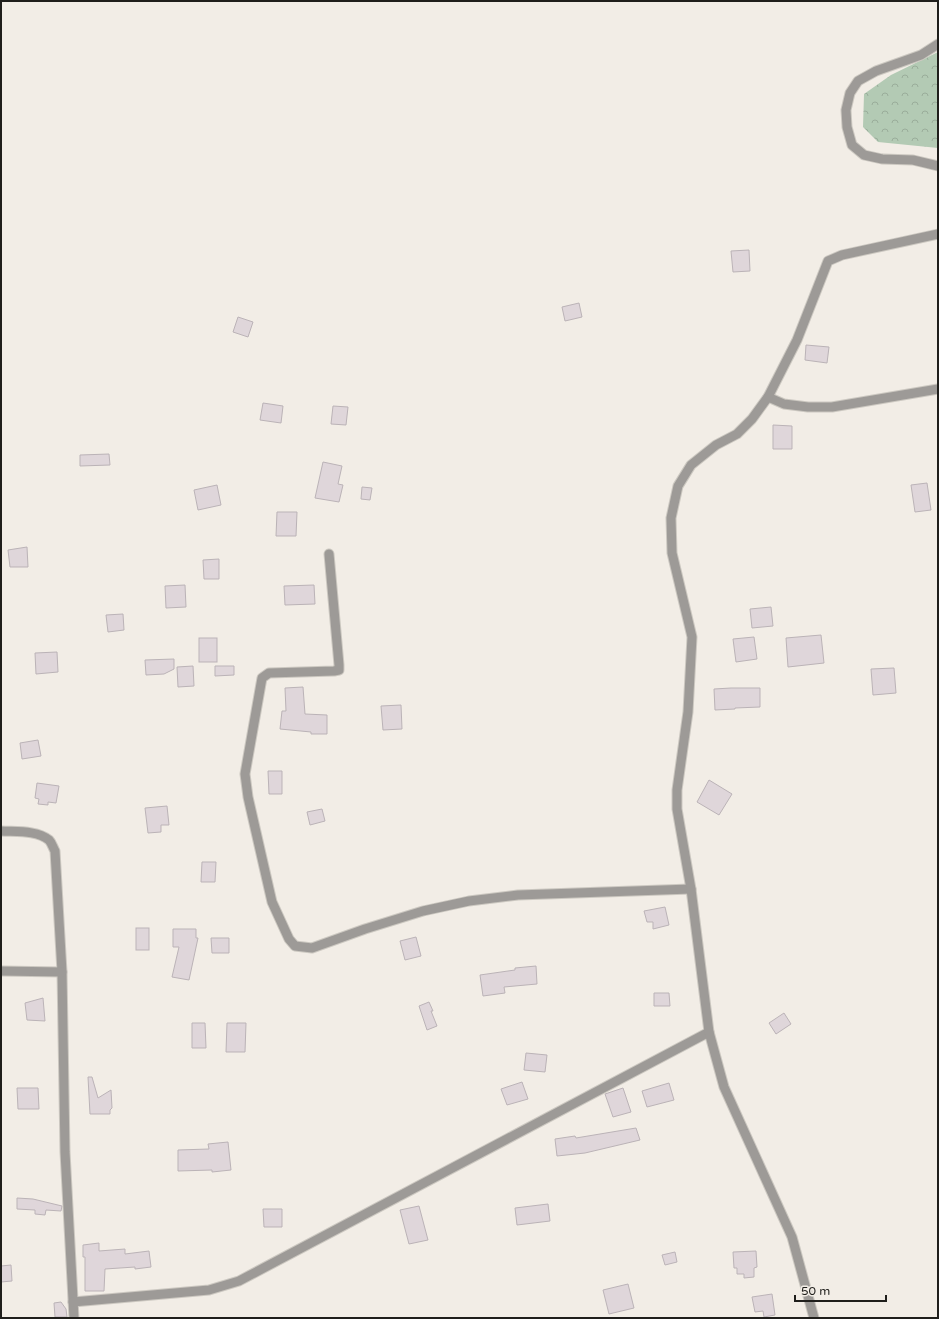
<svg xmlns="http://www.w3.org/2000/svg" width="939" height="1319" viewBox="0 0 939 1319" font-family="'Varela Round',sans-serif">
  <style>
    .forest { fill: url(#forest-crowns) }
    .building { fill: #dfd6da; stroke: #bbb3b7 }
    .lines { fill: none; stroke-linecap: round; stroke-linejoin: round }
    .street-casing { stroke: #ccc8c1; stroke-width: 11 }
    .street { stroke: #9d9a97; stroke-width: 9 }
  </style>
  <defs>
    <pattern id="forest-crowns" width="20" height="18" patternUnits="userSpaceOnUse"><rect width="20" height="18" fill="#b3cab4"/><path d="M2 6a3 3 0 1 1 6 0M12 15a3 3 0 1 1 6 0" fill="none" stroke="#9aad9a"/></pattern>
  </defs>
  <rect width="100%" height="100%" fill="#f2ede6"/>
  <path class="forest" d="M938 52V148L878 142 863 127 864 94 891 75Z"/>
  <g class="building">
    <path d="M749 250 750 271 733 272 731 251Z"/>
    <path d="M579 303 582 317 565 321 562 307Z"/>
    <path d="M238 317 253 322 248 337 233 332Z"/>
    <path d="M806 345 829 347 827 363 805 360Z"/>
    <path d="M263 403 283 406 281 423 260 420Z"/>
    <path d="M333 406 348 407 346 425 331 424Z"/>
    <path d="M773 425 792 426V449H773Z"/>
    <path d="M109 454 110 465 80 466V455Z"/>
    <path d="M323 462 342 466 338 484 343 485 339 502 315 498Z"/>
    <path d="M927 483 931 510 915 512 911 485Z"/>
    <path d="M217 485 221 505 198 510 194 490Z"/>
    <path d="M362 487 372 488 370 500 361 499Z"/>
    <path d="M277 512H297L296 536H276Z"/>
    <path d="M27 547 28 567H10L8 550Z"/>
    <path d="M219 559V579H204L203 560Z"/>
    <path d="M185 585 186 607 166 608 165 586Z"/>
    <path d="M314 585 315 604 285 605 284 586Z"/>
    <path d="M771 607 773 626 752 628 750 609Z"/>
    <path d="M123 614 124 630 108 632 106 615Z"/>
    <path d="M821 635 824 663 788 667 786 638Z"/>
    <path d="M754 637 757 659 736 662 733 639Z"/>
    <rect x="199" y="638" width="18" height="24"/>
    <path d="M57 652 58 672 36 674 35 653Z"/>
    <path d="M174 659V669L164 674 146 675 145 660Z"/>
    <path d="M193 666 194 686 178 687 177 667Z"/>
    <path d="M215 666H234V675L215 676Z"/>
    <path d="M894 668 896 693 873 695 871 669Z"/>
    <path d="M303 687 305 714 327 715V734H311V732L280 729 282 711H286L285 688Z"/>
    <path d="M731 688H760V707L735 708V709L715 710 714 689Z"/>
    <path d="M401 705 402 729 383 730 381 706Z"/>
    <path d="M38 740 41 756 22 759 20 743Z"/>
    <path d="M268 771H282V794H269Z"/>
    <path d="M709 780 732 794 719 815 697 802Z"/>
    <path d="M37 783 59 786 56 803 48 802V805L38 804 39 799 35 798Z"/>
    <path d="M167 806 169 825H161V832L148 833 145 808Z"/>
    <path d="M322 809 325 821 310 825 307 812Z"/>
    <path d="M202 862H216L215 882H201Z"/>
    <path d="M665 907 669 925 653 929V922H647L644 911Z"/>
    <rect x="136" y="928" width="13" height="22"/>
    <path d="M173 929H196V938H198L189 980 172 977 179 947H173Z"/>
    <path d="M416 937 421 956 405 960 400 941Z"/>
    <path d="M211 938H229V953H212Z"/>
    <path d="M536 966 537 984 504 987 505 993 483 996 480 975 515 970V968Z"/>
    <path d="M654 993H669L670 1006H654Z"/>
    <path d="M43 998 45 1021 27 1020 25 1003Z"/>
    <path d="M429 1002 433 1011H431L437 1026 427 1030 419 1006Z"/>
    <path d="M784 1013 791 1024 776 1034 769 1023Z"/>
    <path d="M192 1023H205L206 1048H192Z"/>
    <path d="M227 1023H246L245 1052H226Z"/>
    <path d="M526 1053 547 1055 545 1072 524 1070Z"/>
    <path d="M88 1077H92L98 1098 111 1090 112 1108 110 1110V1114H90Z"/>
    <path d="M522 1082 528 1099 507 1105 501 1089Z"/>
    <path d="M669 1083 674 1100 647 1107 642 1091Z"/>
    <path d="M17 1088H38L39 1109H18Z"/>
    <path d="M623 1088 631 1112 613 1117 605 1094Z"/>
    <path d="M636 1128 640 1140 585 1153 557 1156 555 1139 575 1136 576 1138Z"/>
    <path d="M228 1142 231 1170 212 1172V1170L178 1171V1150L209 1149 208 1144Z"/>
    <path d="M17 1198 33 1199 62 1206 61 1211 46 1210 45 1215 35 1214V1210L17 1209Z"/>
    <path d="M548 1204 550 1221 517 1225 515 1208Z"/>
    <path d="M419 1206 428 1240 409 1244 400 1210Z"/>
    <path d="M263 1209H282V1227H264Z"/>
    <path d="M99 1243V1251L125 1249V1254L149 1251 151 1267 135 1269V1267L105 1269 104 1291H85V1257H83V1245Z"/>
    <path d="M756 1251 757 1267 754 1268V1277L744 1278V1274H737V1268H734L733 1252Z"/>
    <path d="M675 1252 677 1262 665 1265 662 1255Z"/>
    <path d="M11 1265 12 1281 1 1282V1266Z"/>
    <path d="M628 1284 634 1308 609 1314 603 1290Z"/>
    <path d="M772 1294 775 1315 764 1317 763 1311 755 1312 752 1297Z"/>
    <path d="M61 1302 66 1309 67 1317H55L54 1303Z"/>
  </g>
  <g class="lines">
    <defs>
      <g id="street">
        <path d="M938 44 921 55 876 71 858 81 850 93 846 110 847 127 852 145 864 155 882 159 913 160 938 166"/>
        <path d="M768 397 784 404 808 407H832L938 389"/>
        <path d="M329 554 339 665V670L334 671 269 673 262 678 245 774 248 797 272 902 289 939 295 946 312 948 365 929 423 911 469 901 518 895 691 889"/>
        <path d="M1 831C16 832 37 830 49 840 52 843 53 848 55 851L62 972 65 1152 74 1318"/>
        <path d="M1 971 62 972"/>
        <path d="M73 1302 209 1290 239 1281 709 1032"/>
        <path d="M814 1318 792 1237 724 1087 709 1032 691 889 677 809V790L688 712 692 637 672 553 671 518 678 486 691 465 716 445 737 434 752 419 768 397 797 340 828 261 842 255 938 234"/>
      </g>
    </defs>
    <use href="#street" class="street-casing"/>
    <use href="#street" class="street"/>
  </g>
  <rect width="939" height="1319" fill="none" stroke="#1f1e1b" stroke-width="4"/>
  <path d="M795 1295v6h91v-6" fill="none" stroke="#1f1e1b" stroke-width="2"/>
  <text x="801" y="1295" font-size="12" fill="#1f1e1b" stroke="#f2ede6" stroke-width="3" paint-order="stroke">50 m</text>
</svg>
